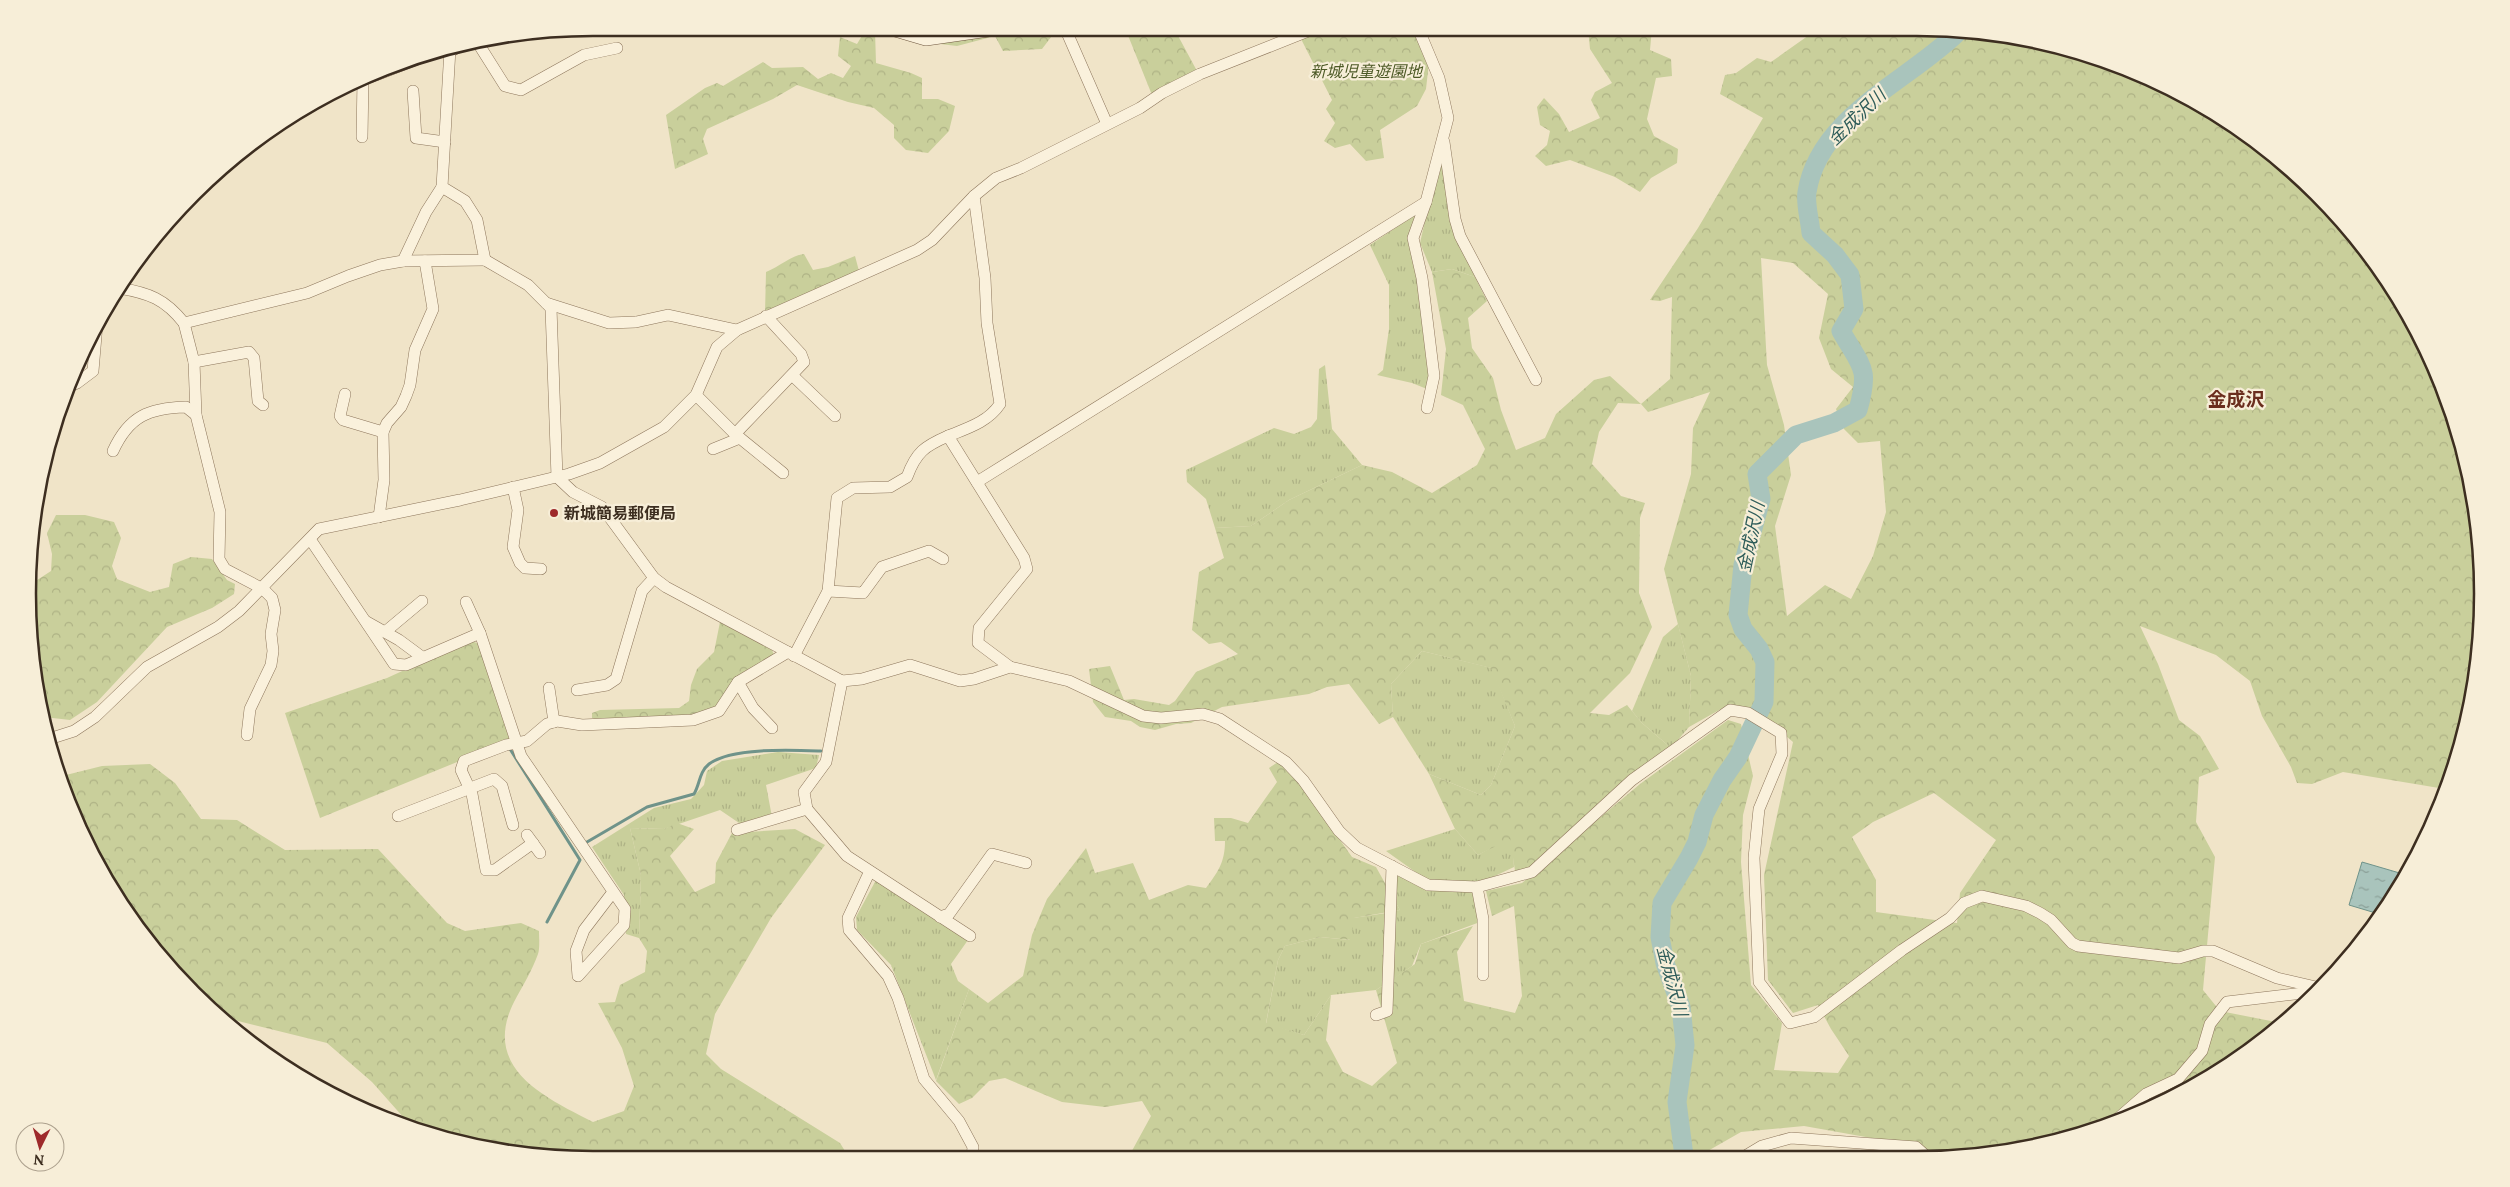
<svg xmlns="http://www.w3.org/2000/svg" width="2510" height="1187" viewBox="0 0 2510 1187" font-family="Lora,'Noto Sans JP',serif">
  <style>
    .grass { fill: url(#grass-tufts) }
    .forest { fill: url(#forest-crowns); fill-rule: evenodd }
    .water { fill: url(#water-ripples); stroke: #6f938a }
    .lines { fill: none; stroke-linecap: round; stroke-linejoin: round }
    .stream { stroke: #6f938a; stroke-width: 3 }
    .river { stroke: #a9c4bc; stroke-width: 19 }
    .street-casing { stroke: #8d765c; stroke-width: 12 }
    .secondary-casing { stroke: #6f573f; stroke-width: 16 }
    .street { stroke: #faf1dc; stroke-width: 11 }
    .secondary { stroke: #faf1dc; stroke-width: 15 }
    .poi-dot { fill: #9e2a2b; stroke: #f7eed8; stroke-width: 2 }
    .labels { text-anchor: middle; stroke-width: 4.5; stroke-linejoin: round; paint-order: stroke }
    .park-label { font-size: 16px; font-style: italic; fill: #4d5a26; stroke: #f7eed8 }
    .poi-label { font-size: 16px; font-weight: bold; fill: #3d2e20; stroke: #f7eed8; text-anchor: start }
    .water-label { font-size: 18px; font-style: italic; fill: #2f5d5a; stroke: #f7eed8 }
    .quarter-label { font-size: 19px; font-weight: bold; fill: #6b2e1e; stroke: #f7eed8 }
    .rim { fill: none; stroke: #3d2e20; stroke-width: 2.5 }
  </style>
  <defs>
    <pattern id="grass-tufts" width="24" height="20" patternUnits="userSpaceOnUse" patternTransform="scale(1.25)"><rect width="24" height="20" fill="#c9cf9b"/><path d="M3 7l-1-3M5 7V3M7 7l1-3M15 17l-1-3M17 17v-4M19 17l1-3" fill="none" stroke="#aeb285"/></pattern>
    <pattern id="forest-crowns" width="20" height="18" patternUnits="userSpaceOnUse" patternTransform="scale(1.25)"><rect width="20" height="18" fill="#c9cf9b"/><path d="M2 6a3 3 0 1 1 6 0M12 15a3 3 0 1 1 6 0" fill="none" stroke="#aeb285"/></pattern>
    <pattern id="water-ripples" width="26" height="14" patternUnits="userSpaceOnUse" patternTransform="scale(1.25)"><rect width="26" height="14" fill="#a9c4bc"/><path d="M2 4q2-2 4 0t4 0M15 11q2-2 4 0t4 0" fill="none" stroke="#8ba098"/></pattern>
  </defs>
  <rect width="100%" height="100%" fill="#f0e4c8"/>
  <g class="grass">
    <path d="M1440 154 1455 234 1475 277 1452 269 1432 272 1420 243Z"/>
    <path d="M1416 214 1430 374 1427 389 1412 383 1377 375 1383 370 1389 329V285L1370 245Z"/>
    <path d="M1325 365 1332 429 1362 465 1289 500 1251 526 1215 528 1206 499 1187 482 1186 470 1274 428 1294 434 1311 427 1317 419 1319 369Z"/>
    <path d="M1678 624 1691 676 1689 727 1671 748 1642 723 1632 711 1663 637Z"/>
    <path d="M1422 651 1492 668 1515 726 1491 785 1481 795 1429 774 1393 717 1391 684Z"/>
    <path d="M778 752 819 755 816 768 766 785 772 817 742 825 720 810 664 829 630 828 641 875 639 938 626 934 624 895 592 847 654 808 691 799 704 785 707 771 722 761Z"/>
    <path d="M1455 829 1478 855 1512 836 1514 867 1480 883 1428 881 1386 851Z"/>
    <path d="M1396 872 1474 891 1480 922 1421 944 1412 966 1392 980 1393 911 1400 910 1393 898Z"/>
    <path d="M876 880 968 940 951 964 958 981 969 989 936 1080 891 965 857 930 856 917Z"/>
    <path d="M1386 913 1385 984 1376 990 1331 995 1304 1035 1266 1024 1278 960 1285 946 1320 937 1350 940 1353 918Z"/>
  </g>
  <g class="forest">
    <path d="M919 28H1058L1042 49 1003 51 995 36 957 46 932 43Z"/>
    <path d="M1125 28H1178L1176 32 1197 71 1152 95Z"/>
    <path d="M1327 28H1417L1429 62 1426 89 1417 106 1380 130 1384 158 1366 161 1350 144 1335 148 1324 141 1335 123 1326 109 1332 100 1300 37Z"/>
    <path d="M1588 28H1652L1650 50 1671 59 1672 76 1656 78 1647 119 1654 136 1678 149 1677 163 1651 178 1640 192 1615 177 1570 160 1546 166 1535 156 1547 145 1550 131 1540 125 1537 107 1544 98 1559 114 1569 132 1600 118 1591 100 1595 92 1612 83 1590 49Z"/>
    <path d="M1819 28H1917L2027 38 2133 71 2231 123 2317 193 2387 279 2440 377 2472 483 2482 594 2472 704 2445 792 2439 788 2343 772 2312 784 2297 783 2291 767 2262 716 2250 681 2216 655 2140 626 2158 664 2179 720 2200 736 2219 769 2199 777 2196 822 2215 857 2203 990 2220 1011 2281 1023 2261 1042 2133 1116 1991 1155H1885L1887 1153 1877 1139 1804 1126 1741 1132 1699 1156 1128 1158 1151 1116 1142 1101 1105 1107 1062 1102 1005 1078 989 1081 972 1098 959 1104 936 1081 969 989 988 1003 1023 976 1032 935 1047 899 1086 848 1095 873 1133 863 1149 900 1188 885 1206 888C1218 872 1225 862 1225 841H1215L1214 818H1231L1248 823 1277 782 1269 768 1278 762 1299 782 1352 857 1376 867 1400 910 1354 918 1351 940 1320 937 1285 946 1278 960 1266 1023 1304 1035 1331 995 1326 1040 1343 1072 1372 1086 1397 1063 1376 990 1415 964 1421 944 1473 926 1457 952 1464 1001 1515 1013 1522 996 1514 906 1492 916 1486 891 1522 883 1640 784 1728 720 1741 724 1753 776 1743 815 1741 862 1751 985 1782 1023 1774 1070 1838 1073 1849 1056 1831 1029 1818 1005 1793 1013 1768 980 1764 875 1793 742 1753 708 1721 709 1689 727 1691 676 1664 569 1691 474 1693 428 1710 392 1648 412 1641 404 1618 403 1599 432 1592 464 1621 496 1645 503 1640 518 1639 593 1652 627 1630 673 1590 713 1609 715 1627 705 1642 723 1671 748 1527 874 1516 877 1510 839 1478 855 1455 829 1429 774 1481 795 1491 785 1515 726 1491 668 1422 651 1391 684 1393 717 1379 724 1349 684 1327 687 1309 694 1222 707 1191 723 1176 724 1155 730 1140 727 1131 721 1105 717 1093 702 1089 669 1110 666 1124 700 1134 699 1169 705 1175 701 1196 672 1238 654 1221 642 1209 644 1192 630 1199 572 1224 558 1215 528 1251 526 1289 500 1362 465 1392 472 1432 493 1477 465 1485 449 1463 405 1441 395 1446 349 1432 272 1452 269 1475 277 1487 301 1468 318 1472 348 1493 378 1501 410 1516 450 1545 438 1556 414 1594 380 1610 376 1641 404 1670 379 1672 297 1660 301 1650 300 1698 228 1763 118 1720 94 1725 75 1736 73 1757 58 1771 62ZM1761 258 1793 263 1828 294 1819 338 1831 369 1853 387 1836 409 1844 429 1858 443 1880 441 1886 512 1873 556 1851 599 1825 585 1787 616 1775 526 1791 475 1784 425 1767 365ZM1934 793 1996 840 1960 893 1957 923 1876 912V880L1852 837 1873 822Z"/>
    <path d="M866 29 875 31 876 63 911 73 922 78V99H938L955 106 949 131 928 153 906 150 894 138V125L874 108 848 102 797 85 773 99 707 129 703 139 708 154 675 169 666 115 705 88 717 83 723 86 763 62 772 68 803 67 818 79 831 73 843 78 851 66 838 56 840 37 857 44Z"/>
    <path d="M804 254 813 270 828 267 855 256 859 271 765 313 766 272C779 267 792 255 804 254Z"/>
    <path d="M56 515H85L114 522 121 538 112 566 117 579 150 592 169 587 173 564 191 557 212 559 227 580 235 584 234 594 212 608 167 627 97 702 70 720 44 717 32 668 28 586 51 571 52 554 47 533Z"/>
    <path d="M720 622 772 650 774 655 716 706 688 718 598 720 592 718V713L600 710 679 708 689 701 691 685 697 669 714 652Z"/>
    <path d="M470 640 483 646 511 740 320 818 285 713 387 678Z"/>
    <path d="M150 764 175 783 201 819 237 820 285 850 378 849 447 923 465 931 521 923 539 931C539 938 540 948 538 954 532 971 522 987 514 1002 481 1068 544 1097 593 1122L624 1111 634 1086 622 1048 598 1003 615 1002 620 985 645 972 647 951 639 938 641 875 630 828 664 829 677 823 694 829 670 856 695 892 715 883 716 863 732 833 795 829 825 845 771 918 715 1014 706 1054 721 1069 840 1143 850 1159H593L483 1149 412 1127 372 1082 327 1043 222 1017 193 994 144 938 86 844 58 777 102 766Z"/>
  </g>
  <path class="water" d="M2362 862 2403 874 2379 914 2349 905Z"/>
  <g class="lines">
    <g class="stream">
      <path d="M510 749 580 860 547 922"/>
      <path d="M587 842 647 807 694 794C700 784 699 772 709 764 731 747 794 750 821 751"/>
    </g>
    <path class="river" d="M1684 1156 1677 1102 1685 1045 1681 1007 1665 963 1660 937 1662 903 1689 858 1697 842 1704 815 1722 780 1738 757 1764 702 1765 662 1759 649 1743 629 1738 615 1743 565 1761 499 1757 474 1796 435 1834 423 1858 410C1870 367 1862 368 1841 331L1854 309 1850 275 1835 255 1811 233C1810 220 1805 204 1807 192 1819 116 1910 80 1958 32"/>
    <defs>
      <g id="street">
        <path d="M1065 28 1107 124"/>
        <path d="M1418 28 1439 78 1448 118 1426 202 1413 238 1422 278 1434 376 1427 408"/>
        <path d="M476 40 505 86 521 90 584 55 617 48"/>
        <path d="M413 91 416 138 445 142"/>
        <path d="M362 137 363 79"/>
        <path d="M1444 142 1455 219 1460 236 1536 380"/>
        <path d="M485 260 528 285 551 308 557 477 573 492 602 507 654 578 666 587 842 681 862 679 910 665 960 681 974 679 1010 667 1069 681 1143 716 1161 718 1203 714 1220 719 1286 762 1303 780 1339 831 1357 848 1428 885 1477 887 1532 872 1632 780 1730 710 1748 713 1781 733 1782 754 1759 809 1754 858 1759 982 1790 1023 1814 1017 1902 950 1950 918 1964 903 1982 896 2026 906 2040 913 2051 920 2072 943 2078 946 2179 958 2203 951H2213L2277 978 2316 987"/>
        <path d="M403 261 426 212 442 187"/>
        <path d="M119 288C149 293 165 299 184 323L307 293 348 276 380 265 403 261 485 260 477 220 465 201 442 187 450 49C421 55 393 70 364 79"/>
        <path d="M546 303 609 323 636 322 668 315 737 330"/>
        <path d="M184 323 194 362 196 415 220 512 219 559 225 569 263 589 272 598 275 610 271 634 273 651 271 665 250 709 247 735"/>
        <path d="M194 362 249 352 254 358 258 401 263 405"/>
        <path d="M793 376 835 416"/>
        <path d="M68 387 77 383 93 371 97 324"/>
        <path d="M345 394 340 416 343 420 383 432"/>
        <path d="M696 395 735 434 804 362 801 354 766 316"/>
        <path d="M735 434 783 473"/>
        <path d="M948 436C968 428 988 422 1000 404L987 323 985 278 974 196"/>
        <path d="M713 449 740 438"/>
        <path d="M113 451C129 416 149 408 186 407L196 415"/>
        <path d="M977 482 1426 202"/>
        <path d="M513 487 518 510 513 547 520 563 525 568 541 569"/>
        <path d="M379 517 384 480 383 432 387 423 401 407 406 396 410 385 415 350 433 309 425 261"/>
        <path d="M310 539 394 664 406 665 480 633 521 756 625 909 624 925 578 976 576 951 584 930 613 892"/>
        <path d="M828 591 863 593 882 567 929 551 943 559"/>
        <path d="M466 602 480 633"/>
        <path d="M367 622 399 640 422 657"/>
        <path d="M385 632 422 601"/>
        <path d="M794 656 828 591 837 498 853 488 890 487 907 477C916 452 925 446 948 436L1024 558 1027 569 979 628 978 643 1010 667"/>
        <path d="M842 681 826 762 804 792 807 809 847 856 970 936"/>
        <path d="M738 682 753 708 772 728"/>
        <path d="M549 688 554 722"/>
        <path d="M577 690 607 685 616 679 642 591 654 578"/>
        <path d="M49 739 74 731 95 717 147 667 218 627 239 611 319 529 460 500 569 474 600 463 664 427 696 395 717 347 737 330 917 250 932 240 974 196 996 178 1021 168 1140 108 1162 93 1200 74 1316 28"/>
        <path d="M398 816 494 779 502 786 513 825"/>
        <path d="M737 830 807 809"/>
        <path d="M527 835 540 853"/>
        <path d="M533 843 495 870H486L472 794 461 770 464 761 506 745 527 741 547 724 557 721 582 725 693 720 719 711 738 682 788 652"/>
        <path d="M869 873 848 918 849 930 888 976 898 998 924 1079 959 1121 973 1147 972 1158"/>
        <path d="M1477 887 1483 919V975"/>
        <path d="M940 917 949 914 992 854 1026 863"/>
        <path d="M1376 1015 1387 1011 1392 866"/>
        <path d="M2115 1121 2146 1094 2178 1079 2202 1051 2210 1024 2227 1002 2312 992"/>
        <path d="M1747 1155 1762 1146 1791 1138 1916 1147 1925 1155"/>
      </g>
      <g id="secondary">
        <path d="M892 28 926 38 995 28"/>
        <path d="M450 49 456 46"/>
      </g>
    </defs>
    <use href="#street" class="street-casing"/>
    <use href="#secondary" class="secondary-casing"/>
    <use href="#street" class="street"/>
    <use href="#secondary" class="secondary"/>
  </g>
  <circle class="poi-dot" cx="554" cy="513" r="5"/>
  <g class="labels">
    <g class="park-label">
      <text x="1366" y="77">新城児童遊園地</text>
    </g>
    <g class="poi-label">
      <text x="564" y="519">新城簡易郵便局</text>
    </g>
    <g class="water-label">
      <text transform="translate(1857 117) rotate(-44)" y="6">金成沢川</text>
      <text transform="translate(1751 537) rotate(-78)" y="6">金成沢川</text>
      <text transform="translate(1672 981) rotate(75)" y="6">金成沢川</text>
    </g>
    <g class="quarter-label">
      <text x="2236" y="406">金成沢</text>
    </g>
  </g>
  <path d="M0 0H2510V1187H0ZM593 36H1917A557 557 0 0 1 2474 593V594A557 557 0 0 1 1917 1151H593A557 557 0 0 1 36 594V593A557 557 0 0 1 593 36Z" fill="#f7eed8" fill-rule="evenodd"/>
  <path class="rim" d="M593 36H1917A557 557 0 0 1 2474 593V594A557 557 0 0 1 1917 1151H593A557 557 0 0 1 36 594V593A557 557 0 0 1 593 36Z"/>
  <g transform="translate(40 1147) rotate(185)"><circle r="24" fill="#f7eed8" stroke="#ada18e"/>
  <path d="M0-4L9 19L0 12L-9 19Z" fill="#9e2a2b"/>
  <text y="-8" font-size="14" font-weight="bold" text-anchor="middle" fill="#3d2e20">N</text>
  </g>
</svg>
